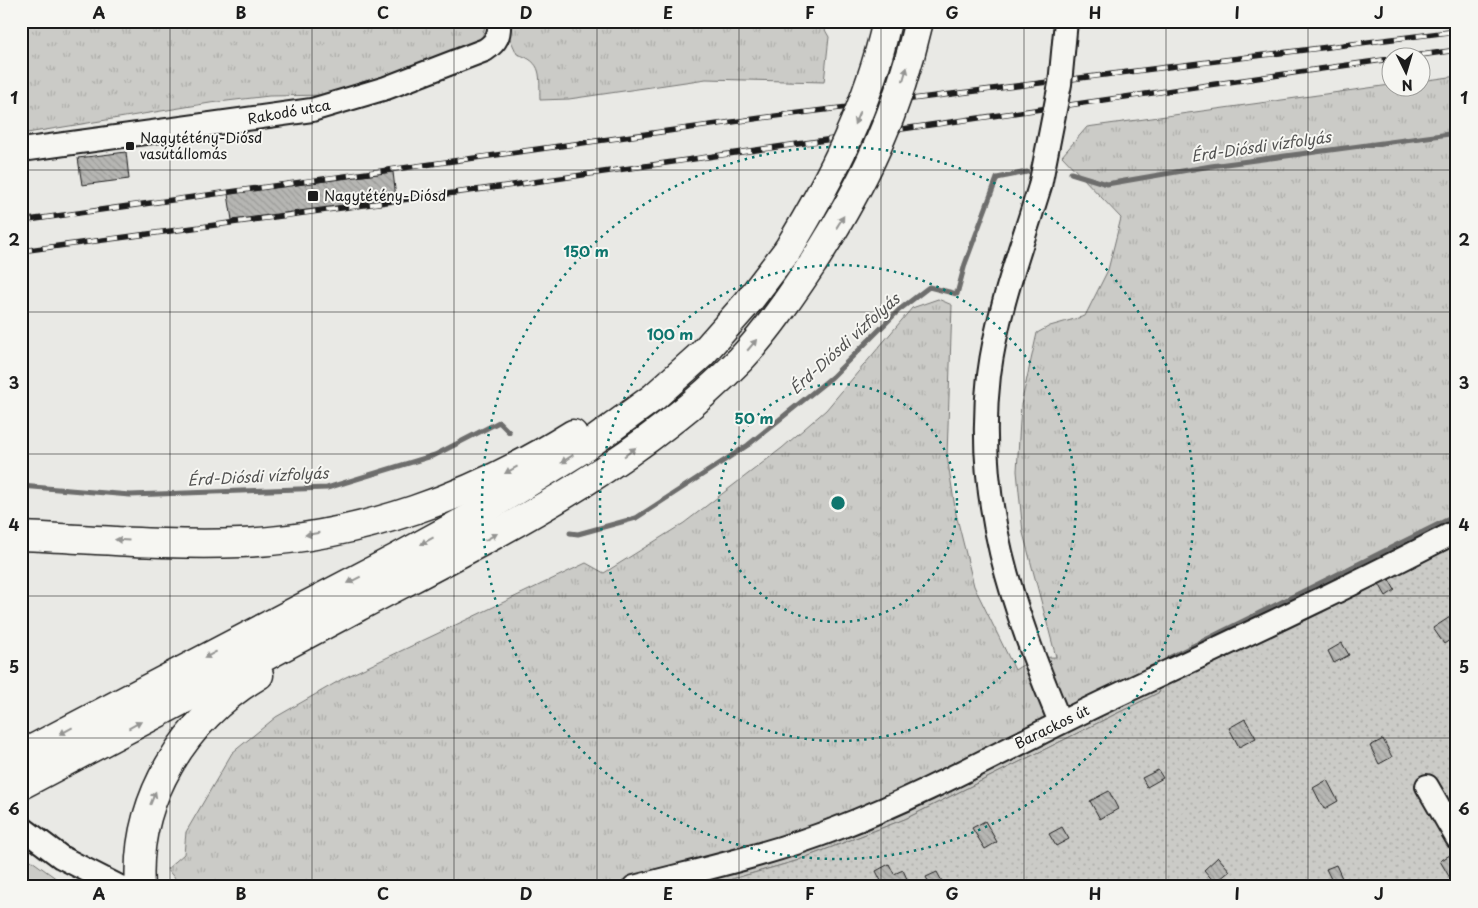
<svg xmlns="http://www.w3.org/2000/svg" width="1478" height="908" viewBox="0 0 1478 908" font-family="'Playpen Sans',sans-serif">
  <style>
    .grass { fill: url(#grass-tufts); stroke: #747472 }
    .garden { fill: url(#garden-dots); stroke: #747472 }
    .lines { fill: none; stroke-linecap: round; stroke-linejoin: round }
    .stream { stroke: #6d6d6c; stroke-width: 5 }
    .building { fill: url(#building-back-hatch); stroke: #1c1c1c }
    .minor-casing { stroke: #1c1c1c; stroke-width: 26 }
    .highway-casing { stroke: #1c1c1c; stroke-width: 31 }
    .minor { stroke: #f6f6f2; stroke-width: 22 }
    .highway { stroke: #f6f6f2; stroke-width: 28 }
    .rail-casing { stroke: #1c1c1c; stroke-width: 5.5 }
    .rail { stroke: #f6f6f2; stroke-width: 4; stroke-dasharray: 11; stroke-linecap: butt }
    .minor-bridge-casing { stroke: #1c1c1c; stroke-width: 26; stroke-linecap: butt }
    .highway-bridge-casing { stroke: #1c1c1c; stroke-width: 31; stroke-linecap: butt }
    .minor-bridge { stroke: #f6f6f2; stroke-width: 22 }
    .highway-bridge { stroke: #f6f6f2; stroke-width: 28 }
    .oneway { fill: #949492 }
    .grid { fill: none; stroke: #1c1c1c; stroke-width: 1; stroke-opacity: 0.55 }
    .ring { fill: none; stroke: #0f766e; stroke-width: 2.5; stroke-dasharray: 2.5 5 }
    .poi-dot { fill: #1c1c1c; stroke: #f6f6f2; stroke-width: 2 }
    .labels { text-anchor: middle; stroke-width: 4; stroke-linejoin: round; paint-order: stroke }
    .street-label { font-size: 14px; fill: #1c1c1c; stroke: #f6f6f2 }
    .poi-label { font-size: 14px; fill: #1c1c1c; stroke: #f6f6f2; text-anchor: start }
    .water-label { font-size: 15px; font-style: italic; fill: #525251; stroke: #f6f6f2 }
    .centre { fill: #0f766e; stroke: #f6f6f2; stroke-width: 2.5 }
    .ring-label { font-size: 15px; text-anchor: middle; font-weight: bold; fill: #0f766e; stroke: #f6f6f2; stroke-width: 4; stroke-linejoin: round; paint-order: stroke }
    .neatline { fill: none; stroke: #1c1c1c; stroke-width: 2 }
    .grid-label { font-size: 16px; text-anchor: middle; font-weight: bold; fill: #1c1c1c }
  </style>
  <defs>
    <pattern id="grass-tufts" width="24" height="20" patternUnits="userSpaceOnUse" patternTransform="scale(1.25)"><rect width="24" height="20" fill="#cbcbc7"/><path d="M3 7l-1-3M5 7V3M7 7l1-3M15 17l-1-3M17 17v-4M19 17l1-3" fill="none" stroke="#aeaeaa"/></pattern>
    <pattern id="garden-dots" width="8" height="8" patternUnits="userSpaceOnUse" patternTransform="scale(1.25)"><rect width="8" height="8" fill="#cbcbc7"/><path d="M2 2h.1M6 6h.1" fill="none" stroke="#aeaeaa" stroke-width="1.8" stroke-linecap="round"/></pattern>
    <pattern id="building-back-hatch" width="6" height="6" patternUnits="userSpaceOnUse" patternTransform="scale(1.25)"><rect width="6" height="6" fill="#b6b6b3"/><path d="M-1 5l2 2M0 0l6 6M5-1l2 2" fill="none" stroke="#9c9c99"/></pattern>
  </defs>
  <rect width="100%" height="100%" fill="#e9e9e5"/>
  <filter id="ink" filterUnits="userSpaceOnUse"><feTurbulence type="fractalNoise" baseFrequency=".02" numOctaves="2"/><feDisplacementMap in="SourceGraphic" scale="10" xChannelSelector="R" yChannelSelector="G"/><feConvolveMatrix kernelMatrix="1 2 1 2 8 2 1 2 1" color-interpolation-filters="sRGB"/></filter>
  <g filter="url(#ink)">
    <g class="grass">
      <path d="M21 21H486L482 39 474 47 330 95 269 96 210 103 21 134Z"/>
      <path d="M502 21H820L829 37 824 82 706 79 569 99 540 100C539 76 544 62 517 54Z"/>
      <path d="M1457 76V523L1152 672 1160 692 905 819 796 861 704 887H182L167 869 184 854 186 832 232 753 276 717 344 678 586 563 604 573 684 523 782 448 826 410 912 308 938 299 952 305 947 456 956 514 974 586 1015 670C1028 661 1039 657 1056 657L1023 533 1017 471 1021 405 1037 333 1050 326 1085 316 1108 270 1121 218 1062 156 1087 127 1390 85V88H1420L1421 81Z"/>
      <path d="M21 853 68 887H21Z"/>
    </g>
    <path class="garden" d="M1457 523V887H704L796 861 905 819 1160 692 1152 671Z"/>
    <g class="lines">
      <g class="stream">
        <path d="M1071 173 1107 184 1211 166 1457 133"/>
        <path d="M21 486 130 495 327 488 435 455 499 422 509 432"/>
        <path d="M570 533 578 534 636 518 748 445 832 377 899 310 929 287 957 294 965 264 997 178 1027 172"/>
        <path d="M1169 658 1457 515"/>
      </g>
    </g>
    <g class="building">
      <path d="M126 152 129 179 82 185 78 158Z"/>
      <path d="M393 172 396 198 232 220 228 194Z"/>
      <path d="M1387 576 1395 590 1386 596 1378 582Z"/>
      <path d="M1450 617 1457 626V635L1444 644 1433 628Z"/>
      <path d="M1342 643 1349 655 1334 663 1328 651Z"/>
      <path d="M1245 719 1256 738 1239 747 1229 728Z"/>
      <path d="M1383 739 1392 757 1379 764 1370 746Z"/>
      <path d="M1158 770 1163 778 1147 787 1142 778Z"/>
      <path d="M1327 780 1338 801 1324 809 1313 788Z"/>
      <path d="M1109 791 1118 809 1100 819 1090 801Z"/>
      <path d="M985 821 997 842 985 849 972 828Z"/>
      <path d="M1062 827 1069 839 1056 846 1049 834Z"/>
      <path d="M1455 852 1457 874 1450 878 1440 861Z"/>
      <path d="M1218 857 1230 871 1215 883 1204 870Z"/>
      <path d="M889 864 894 874 903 870 907 879 892 887H884L876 871Z"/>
      <path d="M1336 865 1342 878 1333 883 1326 869Z"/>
      <path d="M937 872 945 887H922L929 883 926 877Z"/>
    </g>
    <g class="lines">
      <defs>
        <g id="minor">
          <path d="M21 150 312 110 386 88 485 50C497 42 500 35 499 21"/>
          <path d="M1040 186C1021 248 997 311 989 375 974 502 1013 608 1060 722"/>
          <path d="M1427 786 1457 838"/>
          <path d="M21 827 61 857 120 887"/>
          <path d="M634 887C703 869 772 854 838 828 929 793 1015 744 1103 702 1222 646 1340 592 1457 531"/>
        </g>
        <g id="highway">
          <path d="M21 536C94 539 168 546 241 543 359 538 474 496 573 434"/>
          <path d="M21 755 397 558 479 513 584 448 654 397 702 354 748 302 787 251"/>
          <path d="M21 785C134 726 246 667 358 607 492 536 633 469 741 359 768 330 791 296 813 263"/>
          <path d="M140 887C134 799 185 719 259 675"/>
        </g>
      </defs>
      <use href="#minor" class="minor-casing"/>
      <use href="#highway" class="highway-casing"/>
      <use href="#minor" class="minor"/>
      <use href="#highway" class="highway"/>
      <defs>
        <g id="rail">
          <path d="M1399 58 1457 50"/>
          <path d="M21 221 776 116 1457 31"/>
          <path d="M21 251 506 186 1390 59"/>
        </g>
      </defs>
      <use href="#rail" class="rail-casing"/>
      <use href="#rail" class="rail"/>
      <defs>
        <path id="minor-bridge" d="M1040 186 1060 84 1066 21"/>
        <g id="highway-bridge">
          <path d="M787 251C831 179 869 105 887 21"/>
          <path d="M813 263C864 184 898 113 919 21"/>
        </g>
      </defs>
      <use href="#minor-bridge" class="minor-bridge-casing"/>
      <use href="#highway-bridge" class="highway-bridge-casing"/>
      <use href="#minor-bridge" class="minor-bridge"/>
      <use href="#highway-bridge" class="highway-bridge"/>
    </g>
    <defs><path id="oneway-solid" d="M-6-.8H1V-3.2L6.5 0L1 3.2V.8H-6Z" transform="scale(1.25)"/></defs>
    <g class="oneway">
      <use href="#oneway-solid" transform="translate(905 74) rotate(-73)"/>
      <use href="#oneway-solid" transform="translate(857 118) rotate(112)"/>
      <use href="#oneway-solid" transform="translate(840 222) rotate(-58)"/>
      <use href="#oneway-solid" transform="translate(752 345) rotate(-50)"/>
      <use href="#oneway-solid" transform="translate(630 452) rotate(-37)"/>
      <use href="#oneway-solid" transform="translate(567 459) rotate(147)"/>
      <use href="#oneway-solid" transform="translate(511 470) rotate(151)"/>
      <use href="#oneway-solid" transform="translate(312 534) rotate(171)"/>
      <use href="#oneway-solid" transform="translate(491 537) rotate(-29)"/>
      <use href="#oneway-solid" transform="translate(122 540) rotate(-177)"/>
      <use href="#oneway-solid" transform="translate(427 541) rotate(151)"/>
      <use href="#oneway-solid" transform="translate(354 580) rotate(153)"/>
      <use href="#oneway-solid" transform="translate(210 655) rotate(152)"/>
      <use href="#oneway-solid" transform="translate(135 725) rotate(-28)"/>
      <use href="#oneway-solid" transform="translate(66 731) rotate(152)"/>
      <use href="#oneway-solid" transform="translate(153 798) rotate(-68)"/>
    </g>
  </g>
  <path class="grid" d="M170 21V887M312 21V887M454 21V887M597 21V887M739 21V887M881 21V887M1024 21V887M1166 21V887M1308 21V887M21 170H1457M21 312H1457M21 454H1457M21 596H1457M21 738H1457"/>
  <g class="ring">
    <circle cx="838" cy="503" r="119"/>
    <circle cx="838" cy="503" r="238"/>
    <circle cx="838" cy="503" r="356"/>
  </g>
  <g class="poi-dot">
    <rect x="125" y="141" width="10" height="10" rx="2.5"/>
    <rect x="307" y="190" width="12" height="12" rx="2.5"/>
  </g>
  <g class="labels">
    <g class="street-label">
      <text transform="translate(289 112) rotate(-10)" y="5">Rakodó utca</text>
      <text transform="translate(1052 727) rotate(-26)" y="5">Barackos út</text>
    </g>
    <g class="poi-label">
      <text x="140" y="143">Nagytétény-Diósd<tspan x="140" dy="16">vasútállomás</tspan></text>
      <text x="324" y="201">Nagytétény-Diósd</text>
    </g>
    <g class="water-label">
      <text transform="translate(1261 147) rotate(-8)" y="5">Érd-Diósdi vízfolyás</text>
      <text transform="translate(845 344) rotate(-42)" y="5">Érd-Diósdi vízfolyás</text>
      <text transform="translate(258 477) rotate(-3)" y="5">Érd-Diósdi vízfolyás</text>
    </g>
  </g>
  <circle cx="838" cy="503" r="8" class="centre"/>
  <g class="ring-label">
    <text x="586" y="257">150 m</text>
    <text x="670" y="340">100 m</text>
    <text x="754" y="424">50 m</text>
  </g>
  <rect width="1478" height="908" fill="none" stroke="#f6f6f2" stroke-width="55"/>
  <g transform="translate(1406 72) rotate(175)"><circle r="24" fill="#f6f6f2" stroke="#9f9f9c"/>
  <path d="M0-4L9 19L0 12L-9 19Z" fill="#1c1c1c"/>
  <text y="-8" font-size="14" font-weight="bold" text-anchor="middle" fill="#1c1c1c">N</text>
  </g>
  <rect x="28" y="28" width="1422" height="852" class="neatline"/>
  <g class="grid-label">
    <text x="99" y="19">A</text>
    <text x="241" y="19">B</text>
    <text x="383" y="19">C</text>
    <text x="526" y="19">D</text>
    <text x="668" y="19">E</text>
    <text x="810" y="19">F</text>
    <text x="952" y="19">G</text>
    <text x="1095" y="19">H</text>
    <text x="1237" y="19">I</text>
    <text x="1379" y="19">J</text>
    <text x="14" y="104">1</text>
    <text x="1464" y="104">1</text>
    <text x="14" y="246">2</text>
    <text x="1464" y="246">2</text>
    <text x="14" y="389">3</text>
    <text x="1464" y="389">3</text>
    <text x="14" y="531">4</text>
    <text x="1464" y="531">4</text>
    <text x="14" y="673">5</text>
    <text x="1464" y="673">5</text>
    <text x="14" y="815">6</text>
    <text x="1464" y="815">6</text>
    <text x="99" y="900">A</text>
    <text x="241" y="900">B</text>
    <text x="383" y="900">C</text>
    <text x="526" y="900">D</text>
    <text x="668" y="900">E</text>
    <text x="810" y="900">F</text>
    <text x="952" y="900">G</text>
    <text x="1095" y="900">H</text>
    <text x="1237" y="900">I</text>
    <text x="1379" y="900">J</text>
  </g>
</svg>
